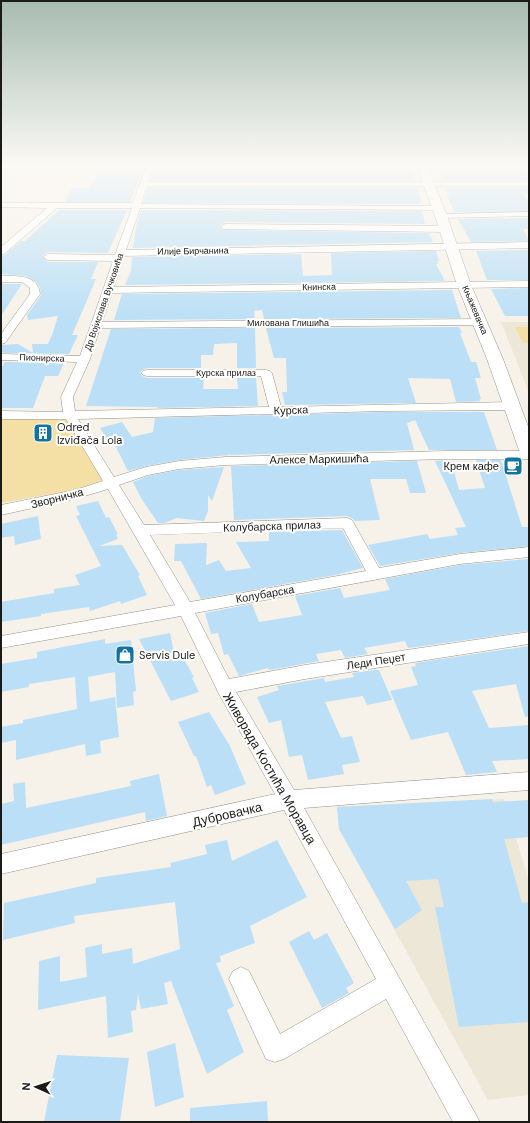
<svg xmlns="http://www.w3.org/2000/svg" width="530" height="1123" viewBox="0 0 530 1123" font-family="'DM Sans',sans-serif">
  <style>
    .built { fill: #ece7d6 }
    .green { fill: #f4e0a5 }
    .building { fill: #badff6 }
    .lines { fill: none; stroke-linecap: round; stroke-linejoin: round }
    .minor-casing { stroke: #95938a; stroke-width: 1 }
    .secondary-casing { stroke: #95938a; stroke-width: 1 }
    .minor { fill: #fff; fill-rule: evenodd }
    .secondary { fill: #fff; fill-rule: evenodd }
    .labels { text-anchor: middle; stroke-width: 4; stroke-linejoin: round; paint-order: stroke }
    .far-street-label { font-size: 9px; fill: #1b1a17; stroke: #fff }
    .street-label { font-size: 11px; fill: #1b1a17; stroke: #fff }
    .poi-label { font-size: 11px; fill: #1b1a17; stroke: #fff; text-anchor: start }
    .near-street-label { font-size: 13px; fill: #1b1a17; stroke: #fff }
  </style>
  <rect width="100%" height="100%" fill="#f6f2e9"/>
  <g class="built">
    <path d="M501 322H529V393L511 347Z"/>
    <path d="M504 799 529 881V1095L488 1100 339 829 337 807Z"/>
  </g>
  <g class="green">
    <path d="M515 327H529V343H523Z"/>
    <path d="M66 415 103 480 74 490 1 503V416Z"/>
  </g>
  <g class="building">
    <path d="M118 166H144L130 202H65L72 188H89L101 168H118Z"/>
    <path d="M155 166H409L414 180H150Z"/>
    <path d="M523 166 529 180H444L440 169H445L444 167Z"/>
    <path d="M148 188H417L422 202H419V204L143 203Z"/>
    <path d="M446 188H529V194H523L529 203V211L455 212 447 195H449Z"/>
    <path d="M59 210H127L108 253 48 252 42 256 48 262H98L91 279H96L72 335H78L69 354 4 353 1 351V345L18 344 33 353 32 344H48L52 335 58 316 28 320 27 315 41 295 40 287 36 282 26 276 1 274V256L5 255 21 241H25Z"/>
    <path d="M141 210 422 211 425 224 226 222 222 224 221 228 223 230 429 233 433 242 133 248 137 222Z"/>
    <path d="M529 218V229H523L529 241 471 242 458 219Z"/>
    <path d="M529 250V280H487L476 251Z"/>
    <path d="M436 251 439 261H437L438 264H436L445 281 125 285 131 271 132 257 301 254 303 276 332 275 331 253Z"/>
    <path d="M1 284H22L1 316Z"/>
    <path d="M529 288V316H505L491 289Z"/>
    <path d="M452 290 461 318 264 319 262 310 254 311 255 319 114 320 122 294Z"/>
    <path d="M459 327 462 333H460L471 362H476L481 378H475L481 399H479L480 401 456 402 450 379 408 378 416 403 285 405 282 392H287L286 358H274L266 328Z"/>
    <path d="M255 328 256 368H237V343L214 344 213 355H201V368H147L142 370 140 373 142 376 147 378H201L200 379H204L203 389H238L237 378H256L258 406 157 408V407L86 406 111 329Z"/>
    <path d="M5 362 64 363 58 376H45L33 408H1V369Z"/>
    <path d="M384 412H484L497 450H429L415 420 407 423 414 450 230 455V452L229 455 179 460 146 466 128 471 115 445 111 446 100 428 122 422 132 437 153 432 155 418Z"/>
    <path d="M451 460 459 490 485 488 476 460H501L522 527H529V546L460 553 380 566 368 545 427 534 430 539 458 535 455 528 466 527 435 461Z"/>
    <path d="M417 461 426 493H410L406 479H370L380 520 355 521 353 519 347 516 234 520 231 466Z"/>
    <path d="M224 467 212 501 208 495V511L204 521 177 518 164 523H158L141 498 133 482 148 476 179 470Z"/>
    <path d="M98 501 106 518 109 517 118 534H116L118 539 99 546 122 545 140 575 138 576 147 595 121 604 120 601 90 611 89 607 41 614V616L1 622V602L54 593V589L80 585 75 575 101 566 76 516 80 515 76 506Z"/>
    <path d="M38 516 41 539 15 545 14 536 1 538V524Z"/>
    <path d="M342 530 363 568 335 575 201 599 181 561H174L175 544 207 543 206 565 219 560 226 571 251 568 236 542 269 541V532Z"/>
    <path d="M529 559V631L408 648 405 641 364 648 368 654 345 658 341 650 316 654 319 661 269 670 268 668 239 676 228 654 224 655 218 633 211 634 205 613 252 604 259 622 302 615 295 596 340 588 344 598 390 590 385 579 460 565Z"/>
    <path d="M170 633 175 658 182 656 194 677 192 678 199 692 171 701 139 639Z"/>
    <path d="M105 639V644L131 640 136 691 133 692 134 705 117 708 115 672 88 677 90 702 115 697 119 737 100 741 101 753 86 756 85 744 16 760V740L1 743V727L23 723V720L77 709 75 677 29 684V687L1 692V664L37 658V652Z"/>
    <path d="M529 646V716L525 717 516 684 472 691 489 728 529 725V759L492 761 497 772 466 775 448 732 411 740 390 691 418 685 411 667 416 666 415 663Z"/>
    <path d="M375 670H379L392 700 367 705 363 696 325 702 341 738 352 736 360 762 342 765 344 774 308 780 302 755 289 757 281 720 269 723 257 697 279 690 277 686 324 678 325 682 354 677 352 673Z"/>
    <path d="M209 712 230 746 246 784 215 795 211 785 207 787 196 756H194L178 722Z"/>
    <path d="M159 774 167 816 146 821 145 812 1 845V804L14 801 13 784 25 782 26 808 131 786 130 781Z"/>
    <path d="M492 799 493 802 529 800V837L504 839 522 903 529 902V1022L459 1027 435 907H444L438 879 406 881 422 910 395 929 339 829 337 807Z"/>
    <path d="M227 840 232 861 277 840 307 897 250 926 255 943 220 956 221 962 216 963 234 1006 227 1010 244 1052 207 1074 171 981 164 983 168 1004 141 1009 138 994 136 1010 131 1011 133 1032 108 1038 106 996 38 1010 39 961 60 956V982L87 977 85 948 102 944V954L132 948 133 964 180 949 175 902 74 916 75 923 3 940 4 903 96 883V878L171 867 170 863 207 854 205 845Z"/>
    <path d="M309 931 314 940 327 933 354 983 346 988 349 993 322 1008 289 942Z"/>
    <path d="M175 1043 184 1097 155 1107 147 1052Z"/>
    <path d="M57 1055 129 1058 120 1122H44Z"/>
    <path d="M267 1101 268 1122H190V1108Z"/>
  </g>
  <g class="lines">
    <defs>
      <g id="minor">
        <path d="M146 166H154L148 182H529V186H147L141 204 438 206 442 208 438 210 140 208 126 250 529 242V248L124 256 114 287 529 281V287L112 293 102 322 481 319 486 322 481 325 100 328 90 359 73 397 75 411 269 407 261 376H147L143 375 141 373 143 371 147 370H266L270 371 272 373 281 407 512 402 516 403 518 406 516 409 512 410 384 411 78 419 114 477 146 467 179 461 225 457 446 451H529V459H446L225 465 179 469 148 475 119 485 144 525 347 518 352 520 379 568 460 554 529 547V557L460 564 195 613 229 679 305 665 529 632V644L305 679 236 692 294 790 529 772V790L304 808 480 1122H453L386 999 284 1059 275 1062 266 1059 229 979 233 971 241 967 249 971 280 1034 376 979 284 810 1 874V854L275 794 218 692 181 616 1 648V636L175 605 108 489 78 498 1 515V505L75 490 103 481 66 419H1V411L63 412 61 397 77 362 1 360V354L80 356 113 261 48 260 43 257 48 254 115 255 132 208H57L4 254 1 255V247L47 208 1 207V203H133ZM343 528 366 571 190 602 150 535Z"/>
        <path d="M529 212V216L441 218 437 216 441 214Z"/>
        <path d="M226 224 445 226 449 229 445 232 223 229 222 227 223 225Z"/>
        <path d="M1 276C16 276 38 274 40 294L5 343 1 344V334L30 294V288L22 282H1Z"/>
      </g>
      <path id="secondary" d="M417 166H427L447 216 471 285 503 359 529 429V458L523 457 520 453 487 359 457 285 435 216Z"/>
    </defs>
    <use href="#minor" class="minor-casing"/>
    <use href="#secondary" class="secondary-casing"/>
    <use href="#minor" class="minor"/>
    <use href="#secondary" class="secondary"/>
  </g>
  <linearGradient id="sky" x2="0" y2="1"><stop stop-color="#a7bbb1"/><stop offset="0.51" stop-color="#fbf9f5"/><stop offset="1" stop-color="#fbf9f5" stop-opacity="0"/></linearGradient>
  <rect width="530" height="323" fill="url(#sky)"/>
  <defs>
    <symbol id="building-square" viewBox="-11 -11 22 22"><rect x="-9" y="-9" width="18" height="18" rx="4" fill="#1273a0" stroke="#fff"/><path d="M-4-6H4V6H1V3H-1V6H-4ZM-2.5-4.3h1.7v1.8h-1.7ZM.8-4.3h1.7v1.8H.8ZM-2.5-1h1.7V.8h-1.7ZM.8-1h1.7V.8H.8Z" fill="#fff"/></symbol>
    <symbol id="cafe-square" viewBox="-11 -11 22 22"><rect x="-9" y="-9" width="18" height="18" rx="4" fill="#1273a0" stroke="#fff"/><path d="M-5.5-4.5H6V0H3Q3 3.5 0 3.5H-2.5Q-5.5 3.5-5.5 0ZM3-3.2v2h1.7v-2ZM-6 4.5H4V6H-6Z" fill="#fff"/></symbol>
    <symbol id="shop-square" viewBox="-11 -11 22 22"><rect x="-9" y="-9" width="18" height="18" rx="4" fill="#1273a0" stroke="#fff"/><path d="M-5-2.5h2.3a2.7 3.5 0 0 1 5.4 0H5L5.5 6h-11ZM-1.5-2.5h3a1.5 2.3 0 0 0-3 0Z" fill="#fff"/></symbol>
  </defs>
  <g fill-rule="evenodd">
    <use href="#building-square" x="32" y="422" width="22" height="22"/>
    <use href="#cafe-square" x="502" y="455" width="22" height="22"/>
    <use href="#shop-square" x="114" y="644" width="22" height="22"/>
  </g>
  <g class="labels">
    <g class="far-street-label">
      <text transform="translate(193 251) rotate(-1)" y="3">Илије Бирчанина</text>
      <text transform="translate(319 287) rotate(-1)" y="3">Книнска</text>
      <text transform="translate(104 302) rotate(-71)" y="3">Др Војислава Вучковића</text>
      <text transform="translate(475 310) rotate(67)" y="3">Књажевачка</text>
      <text x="288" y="326">Милована Глишића</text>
      <text transform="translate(42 358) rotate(2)" y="3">Пионирска</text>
      <text x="226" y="376">Курска прилаз</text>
    </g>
    <g class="street-label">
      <text transform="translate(291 410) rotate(-2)" y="4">Курска</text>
      <text transform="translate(319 459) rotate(-1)" y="4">Алексе Маркишића</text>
      <text transform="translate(57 498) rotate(-14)" y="4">Зворничка</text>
      <text transform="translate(272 526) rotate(-2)" y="4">Колубарска прилаз</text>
      <text transform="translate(265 594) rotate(-10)" y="4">Колубарска</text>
      <text transform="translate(376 661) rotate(-9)" y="4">Леди Пеџет</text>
    </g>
    <g class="poi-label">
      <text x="57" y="431">Odred<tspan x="57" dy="13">Izviđača Lola</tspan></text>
      <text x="499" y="470" text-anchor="end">Крем кафе</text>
      <text x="139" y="659">Servis Dule</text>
    </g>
    <g class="near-street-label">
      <text transform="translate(270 768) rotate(60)" y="5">Живорада Костића Моравца</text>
      <text transform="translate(227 814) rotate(-13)" y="5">Дубровачка</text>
    </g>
  </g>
  <rect width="530" height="1123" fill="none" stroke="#1b1a17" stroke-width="4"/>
  <g transform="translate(36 1087) rotate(273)" stroke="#ffffff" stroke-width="3" paint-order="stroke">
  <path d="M0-3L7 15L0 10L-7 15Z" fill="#1b1a17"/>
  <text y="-6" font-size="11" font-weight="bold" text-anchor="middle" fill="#1b1a17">N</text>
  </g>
</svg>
